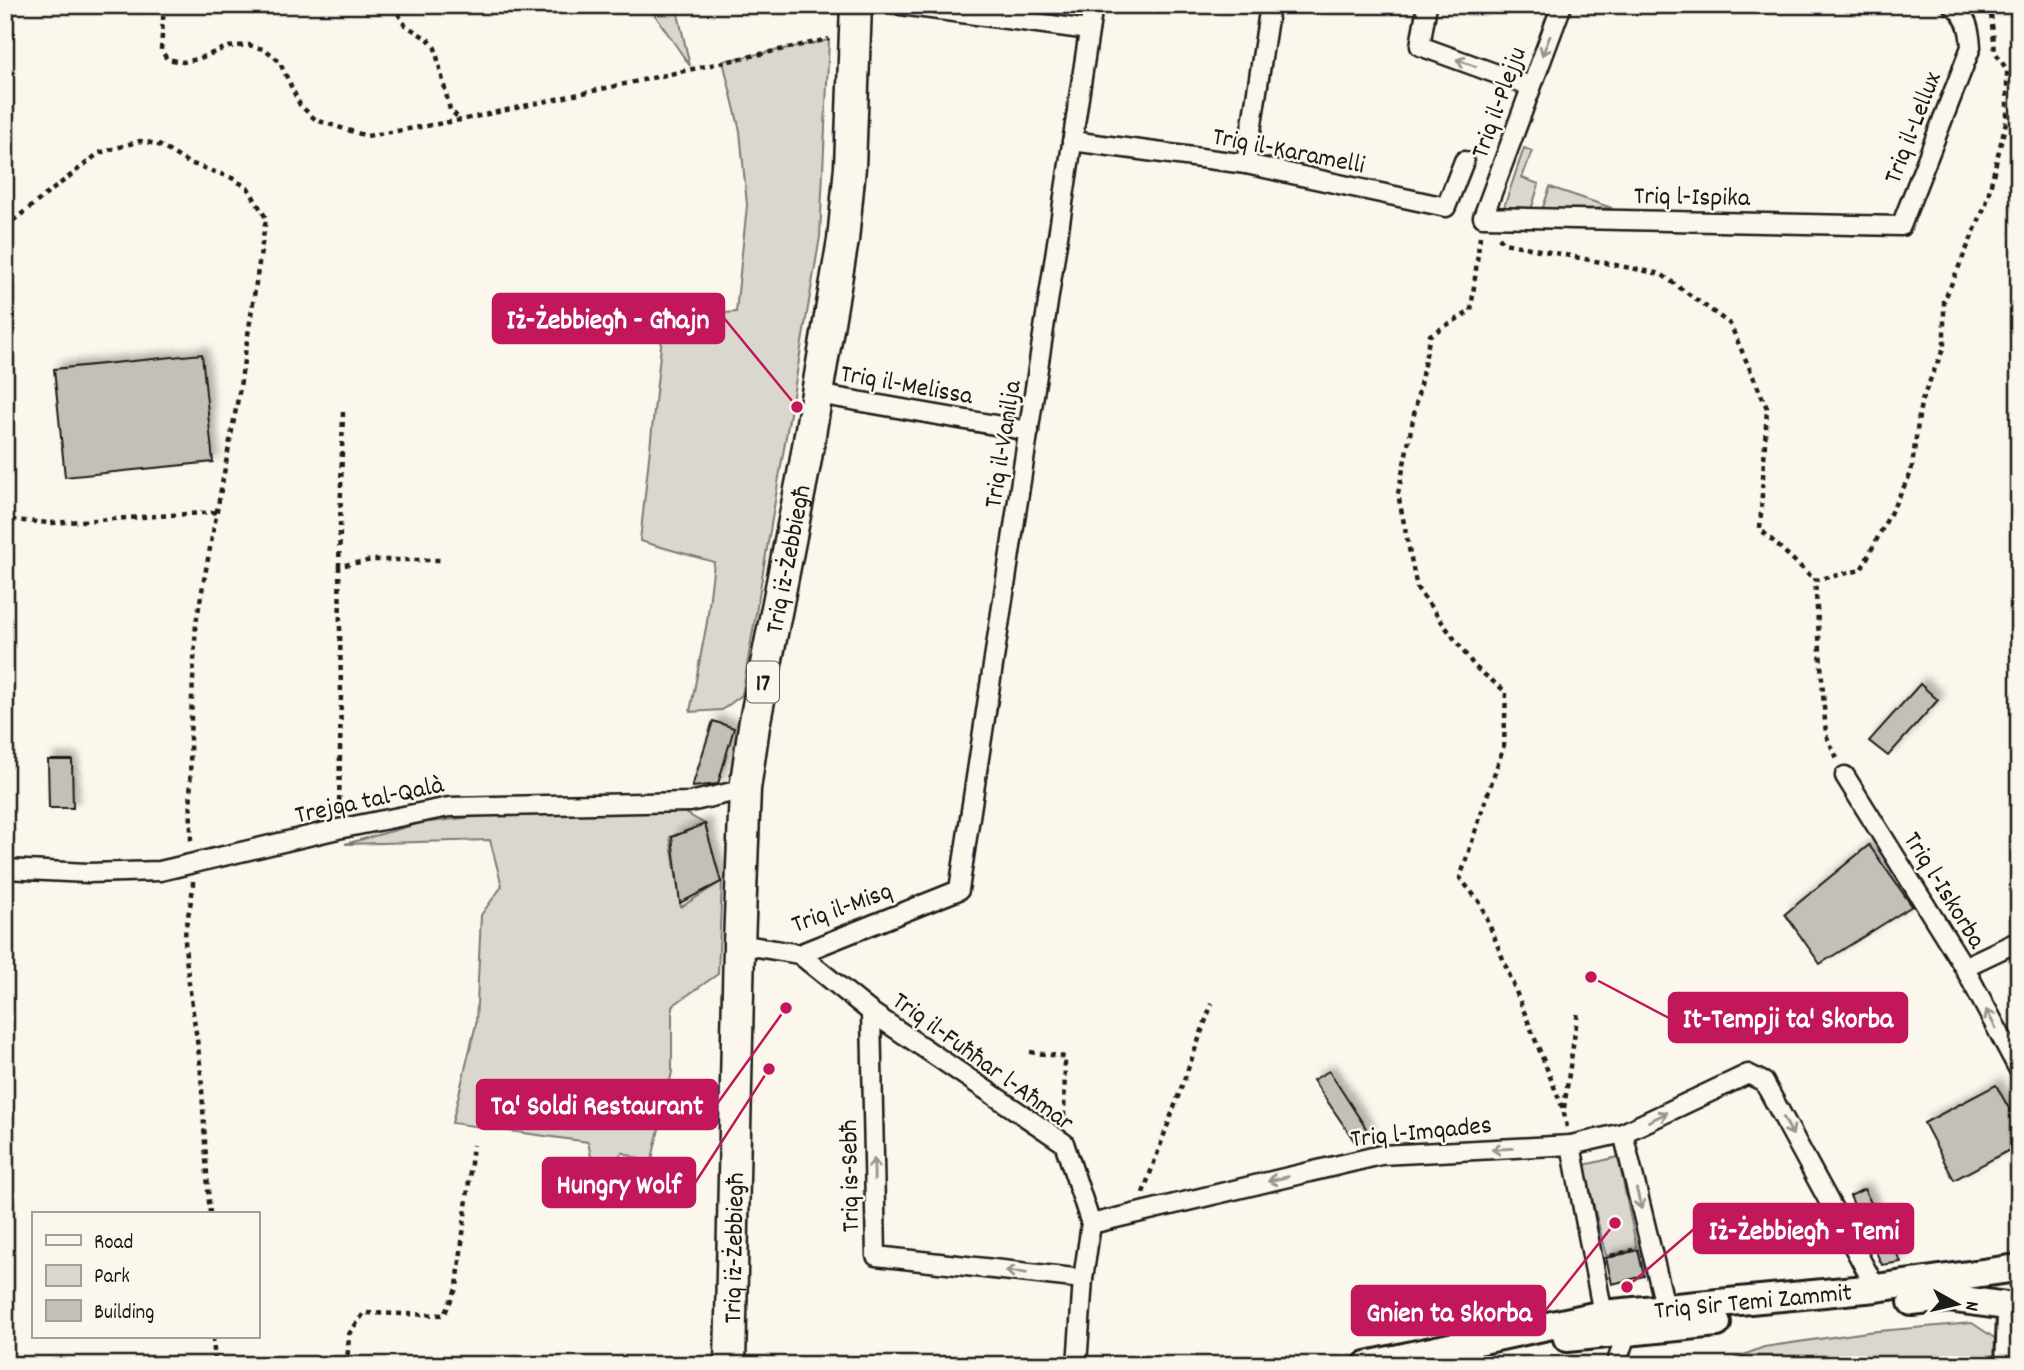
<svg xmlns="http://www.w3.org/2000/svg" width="2024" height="1370" viewBox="0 0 2024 1370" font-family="Dekko,sans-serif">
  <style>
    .green { fill: #dad7ce; stroke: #7b7a75; stroke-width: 2 }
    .building { fill: #c3c0b8; stroke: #1c1c1c; stroke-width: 2; filter: url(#shadow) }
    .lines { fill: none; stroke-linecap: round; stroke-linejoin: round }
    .street-casing { stroke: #1c1c1c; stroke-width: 23 }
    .secondary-casing { stroke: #1c1c1c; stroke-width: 32 }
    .primary-casing { stroke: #1c1c1c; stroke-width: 35 }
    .path { stroke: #1c1c1c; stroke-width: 4.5; stroke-dasharray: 5 5; stroke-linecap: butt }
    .street { stroke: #fbf7ec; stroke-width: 18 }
    .secondary { stroke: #fbf7ec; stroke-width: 26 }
    .primary { stroke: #fbf7ec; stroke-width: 30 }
    .oneway { stroke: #97948e }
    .labels { text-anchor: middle; stroke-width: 5; stroke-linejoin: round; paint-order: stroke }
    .shield { fill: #fbf7ec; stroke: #5f5e5a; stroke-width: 2 }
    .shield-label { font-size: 24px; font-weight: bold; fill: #1c1c1c }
    .street-label { font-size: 26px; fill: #1c1c1c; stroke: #fbf7ec }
    .leader { fill: none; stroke: #c2185b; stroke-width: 2.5 }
    .callout-dot { fill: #c2185b; stroke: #fbf7ec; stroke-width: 2.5 }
    .callout { fill: #c2185b; stroke: #c2185b; stroke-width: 2.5 }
    .callout-label { font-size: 28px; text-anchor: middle; font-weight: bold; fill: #fff }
  </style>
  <defs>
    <filter id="shadow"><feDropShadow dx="6" dy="-6" stdDeviation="3.5" flood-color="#0004"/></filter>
  </defs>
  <rect width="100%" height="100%" fill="#fbf7ec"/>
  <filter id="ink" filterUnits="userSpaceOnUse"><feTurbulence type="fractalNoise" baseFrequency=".0143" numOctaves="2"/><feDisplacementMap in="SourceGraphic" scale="14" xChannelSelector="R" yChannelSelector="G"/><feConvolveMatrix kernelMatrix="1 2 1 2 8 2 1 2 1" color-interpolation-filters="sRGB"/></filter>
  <g filter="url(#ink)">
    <g class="green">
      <path d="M648 5H676L690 66Z"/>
      <path d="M829 40 820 237 742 695 722 710 690 712 707 622 714 562 640 541 664 318 736 312 747 205 740 131 723 61Z"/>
      <path d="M1524 148 1532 151 1522 178 1539 184 1531 210H1503Z"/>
      <path d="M1550 187 1612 208 1542 210Z"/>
      <path d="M586 811H682L705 824 670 837 681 907 722 881 718 974 672 1006V1072L653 1155 649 1199 643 1161 622 1152 598 1191 588 1142 452 1123 476 1024 481 915 502 886 490 840 345 844 421 823 490 815Z"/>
      <path d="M1618 1157 1637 1249 1606 1256 1584 1165Z"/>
      <path d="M1972 1323 1999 1341 2001 1365H1718L1764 1347 1867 1332Z"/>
    </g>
    <g class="building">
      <path d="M202 354 213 462 65 477 54 369Z"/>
      <path d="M1920 684 1938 700 1888 756 1869 741Z"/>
      <path d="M713 721 734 728 718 784 692 787Z"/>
      <path d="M48 760H72L73 808H49Z"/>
      <path d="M705 824 721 882 680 903 672 837Z"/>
      <path d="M1869 845 1912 906 1820 964 1785 914Z"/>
      <path d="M1329 1071 1369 1133 1355 1142 1313 1080Z"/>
      <path d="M1996 1085 2019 1127V1145L1954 1180 1924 1123Z"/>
      <path d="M1864 1189 1901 1262 1882 1265 1850 1196Z"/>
      <path d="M1638 1250 1644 1276 1612 1284 1606 1258Z"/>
    </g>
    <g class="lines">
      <defs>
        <g id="street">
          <path d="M901 5 1089 30"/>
          <path d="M1427 5 1420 46 1530 86"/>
          <path d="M1562 5 1483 217 1901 226 1971 47C1970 30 1967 15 1952 5"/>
          <path d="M1072 141 1246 164 1446 207 1464 161"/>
          <path d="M1246 164 1270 5"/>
          <path d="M817 394 1029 431"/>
          <path d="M1845 776 1964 967 2019 1070"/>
          <path d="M5 869 88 873 160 871 338 829 449 807 690 802 745 789"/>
          <path d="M739 944 799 954 959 890 1093 5"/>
          <path d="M799 954 871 1012 1064 1143 1091 1224 1083 1279 1077 1365"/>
          <path d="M1964 967 2019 941"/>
          <path d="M871 1012 876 1256 1083 1279"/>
          <path d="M1623 1133 1666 1310"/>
          <path d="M1571 1145 1603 1314"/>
          <path d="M1091 1224 1381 1155 1571 1145 1623 1133 1748 1074 1764 1082 1876 1288"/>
          <path d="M1616 1365 1627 1331 1626 1324"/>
        </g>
        <g id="secondary">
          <path d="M1912 1302 1948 1298 2007 1306"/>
          <path d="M1567 1338 1717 1323"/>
          <path id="s1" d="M1367 1365 1603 1314 1876 1288 2017 1268"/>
          <path d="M2009 1365 2011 1316"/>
        </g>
        <g id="primary">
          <path id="s2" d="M730 1365 739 944 745 789 754 726 805 464 843 240 850 167 856 5"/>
        </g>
      </defs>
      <use href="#street" class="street-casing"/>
      <use href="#secondary" class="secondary-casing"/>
      <use href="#primary" class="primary-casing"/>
      <g class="path">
        <path d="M164 5 161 50 167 59 183 62 198 59 227 47 249 45 266 50 279 61 300 105 316 120 367 136 461 120 829 39"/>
        <path d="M393 5 405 25 429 40 435 48 450 110 461 120"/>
        <path d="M1990 5 1995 52 2007 70"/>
        <path d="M5 227 99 153 140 141 157 144 187 162 232 178 248 188 266 218 239 393 196 623 190 737 191 845"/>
        <path d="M1480 236 1471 311 1430 335 1398 494 1417 588 1475 667 1506 692 1504 745 1460 878 1481 904 1563 1109 1567 1127"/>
        <path d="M1499 237 1504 243 1661 274 1730 324 1767 408 1760 529 1815 580"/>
        <path d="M343 412 339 566 372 560H444"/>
        <path d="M5 513 10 520 51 523 218 512"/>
        <path d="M339 566 341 693 339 810"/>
        <path d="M1837 758 1826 735 1815 580 1861 570 1911 473 1921 402 1944 347V301L1986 204 2007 118V70L2019 71"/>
        <path d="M193 881C193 901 185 921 185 940 187 985 197 1029 201 1074 204 1121 206 1168 210 1214"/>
        <path d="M1030 1052 1065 1057 1064 1121"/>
        <path d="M1564 1108 1578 1011"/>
        <path d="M1143 1193 1212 1003"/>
        <path d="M1611 1256 1633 1250"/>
        <path d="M213 1337 215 1365"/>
        <path d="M620 1360 707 1365"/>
        <path d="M347 1365 349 1334 364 1313 444 1315 457 1287 473 1145"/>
      </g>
      <use href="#street" class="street"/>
      <use href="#secondary" class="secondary"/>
      <use href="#primary" class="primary"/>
    </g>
    <defs><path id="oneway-shaft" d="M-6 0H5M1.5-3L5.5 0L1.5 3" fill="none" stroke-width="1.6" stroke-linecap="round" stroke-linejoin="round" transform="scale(1.75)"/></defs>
    <g class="oneway">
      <use href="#oneway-shaft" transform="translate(1546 46) rotate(112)"/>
      <use href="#oneway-shaft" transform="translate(1466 63) rotate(-160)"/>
      <use href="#oneway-shaft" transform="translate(1991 1019) rotate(-118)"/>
      <use href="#oneway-shaft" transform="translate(1658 1117) rotate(-25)"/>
      <use href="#oneway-shaft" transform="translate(1788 1126) rotate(62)"/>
      <use href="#oneway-shaft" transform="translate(1502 1149) rotate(177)"/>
      <use href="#oneway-shaft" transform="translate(874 1169) rotate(-91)"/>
      <use href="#oneway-shaft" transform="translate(1278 1179) rotate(167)"/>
      <use href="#oneway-shaft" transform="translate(1639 1199) rotate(76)"/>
      <use href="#oneway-shaft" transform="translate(1016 1272) rotate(-174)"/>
    </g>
  </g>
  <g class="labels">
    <rect class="shield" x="747" y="661.5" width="32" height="41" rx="5"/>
    <g class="shield-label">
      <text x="763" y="690">17</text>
    </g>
    <g class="street-label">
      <text transform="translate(1497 102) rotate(-70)" y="9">Triq il-Plejju</text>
      <text transform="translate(1911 127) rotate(-69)" y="9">Triq il-Lellux</text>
      <text transform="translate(1289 149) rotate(11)" y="9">Triq il-Karamelli</text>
      <text transform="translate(1692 195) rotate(1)" y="9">Triq l-Ispika</text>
      <text transform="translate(907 383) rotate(10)" y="9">Triq il-Melissa</text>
      <text transform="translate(1001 444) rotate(-81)" y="9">Triq il-Vanilja</text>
      <text dy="9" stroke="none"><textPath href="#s2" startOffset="810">Triq iż-Żebbiegħ</textPath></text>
      <text transform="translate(369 798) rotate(-12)" y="9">Trejqa tal-Qalà</text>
      <text transform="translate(1946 889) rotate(58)" y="9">Triq l-Iskorba</text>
      <text transform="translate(841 906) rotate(-20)" y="9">Triq il-Misq</text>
      <text transform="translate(984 1060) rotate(36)" y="9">Triq il-Fuħħar l-Aħmar</text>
      <text transform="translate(1421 1130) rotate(-6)" y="9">Triq l-Imqades</text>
      <text transform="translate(848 1176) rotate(-91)" y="9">Triq is-Sebħ</text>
      <text dy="9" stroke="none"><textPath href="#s2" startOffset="117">Triq iż-Żebbiegħ</textPath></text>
      <text dy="9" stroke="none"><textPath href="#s1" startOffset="392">Triq Sir Temi Zammit</textPath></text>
    </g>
  </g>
  <path class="leader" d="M797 407L724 318M1591 977L1669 1018M786 1008L717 1104M769 1069L695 1183M1627 1287L1694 1229M1615 1223L1545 1311"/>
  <g class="callout-dot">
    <circle cx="797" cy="407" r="7"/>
    <circle cx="1591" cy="977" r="7"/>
    <circle cx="786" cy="1008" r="7"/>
    <circle cx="769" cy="1069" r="7"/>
    <circle cx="1627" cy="1287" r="7"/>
    <circle cx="1615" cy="1223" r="7"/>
  </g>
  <g class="callout">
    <rect x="493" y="294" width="231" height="49" rx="7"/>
    <rect x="1669" y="993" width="238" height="49" rx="7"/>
    <rect x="477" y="1080" width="240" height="49" rx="7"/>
    <rect x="543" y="1158" width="152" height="49" rx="7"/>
    <rect x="1694" y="1204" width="219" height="49" rx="7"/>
    <rect x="1352" y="1286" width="193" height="49" rx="7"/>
  </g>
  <g class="callout-label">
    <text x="608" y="328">Iż-Żebbiegħ - Għajn</text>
    <text x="1788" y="1027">It-Tempji ta' Skorba</text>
    <text x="597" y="1114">Ta' Soldi Restaurant</text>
    <text x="619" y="1193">Hungry Wolf</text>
    <text x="1804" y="1239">Iż-Żebbiegħ - Temi</text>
    <text x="1449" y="1321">Gnien ta Skorba</text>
  </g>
  <rect width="2024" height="1370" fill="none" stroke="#fbf7ec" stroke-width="28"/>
  <rect x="14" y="14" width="1996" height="1342" fill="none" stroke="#1c1c1c" stroke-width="2.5" filter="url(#ink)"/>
  <rect x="32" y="1212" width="228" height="126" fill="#fbf7ec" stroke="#a29f99" stroke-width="2"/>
  <rect x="46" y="1235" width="35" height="10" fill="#fbf7ec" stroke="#a29f99" stroke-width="2"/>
  <text x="94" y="1248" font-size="21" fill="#1c1c1c">Road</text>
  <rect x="46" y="1265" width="35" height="21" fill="#dad7ce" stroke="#a29f99" stroke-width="2"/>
  <text x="94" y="1282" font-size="21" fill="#1c1c1c">Park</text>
  <rect x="46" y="1300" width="35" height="21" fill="#c3c0b8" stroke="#a29f99" stroke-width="2"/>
  <text x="94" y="1318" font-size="21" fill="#1c1c1c">Building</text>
  <g transform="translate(1957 1304) rotate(98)" stroke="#fbf7ec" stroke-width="5" paint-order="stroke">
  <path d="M0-5L12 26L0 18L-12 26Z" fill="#1c1c1c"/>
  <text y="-10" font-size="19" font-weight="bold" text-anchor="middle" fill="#1c1c1c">N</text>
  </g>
</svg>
